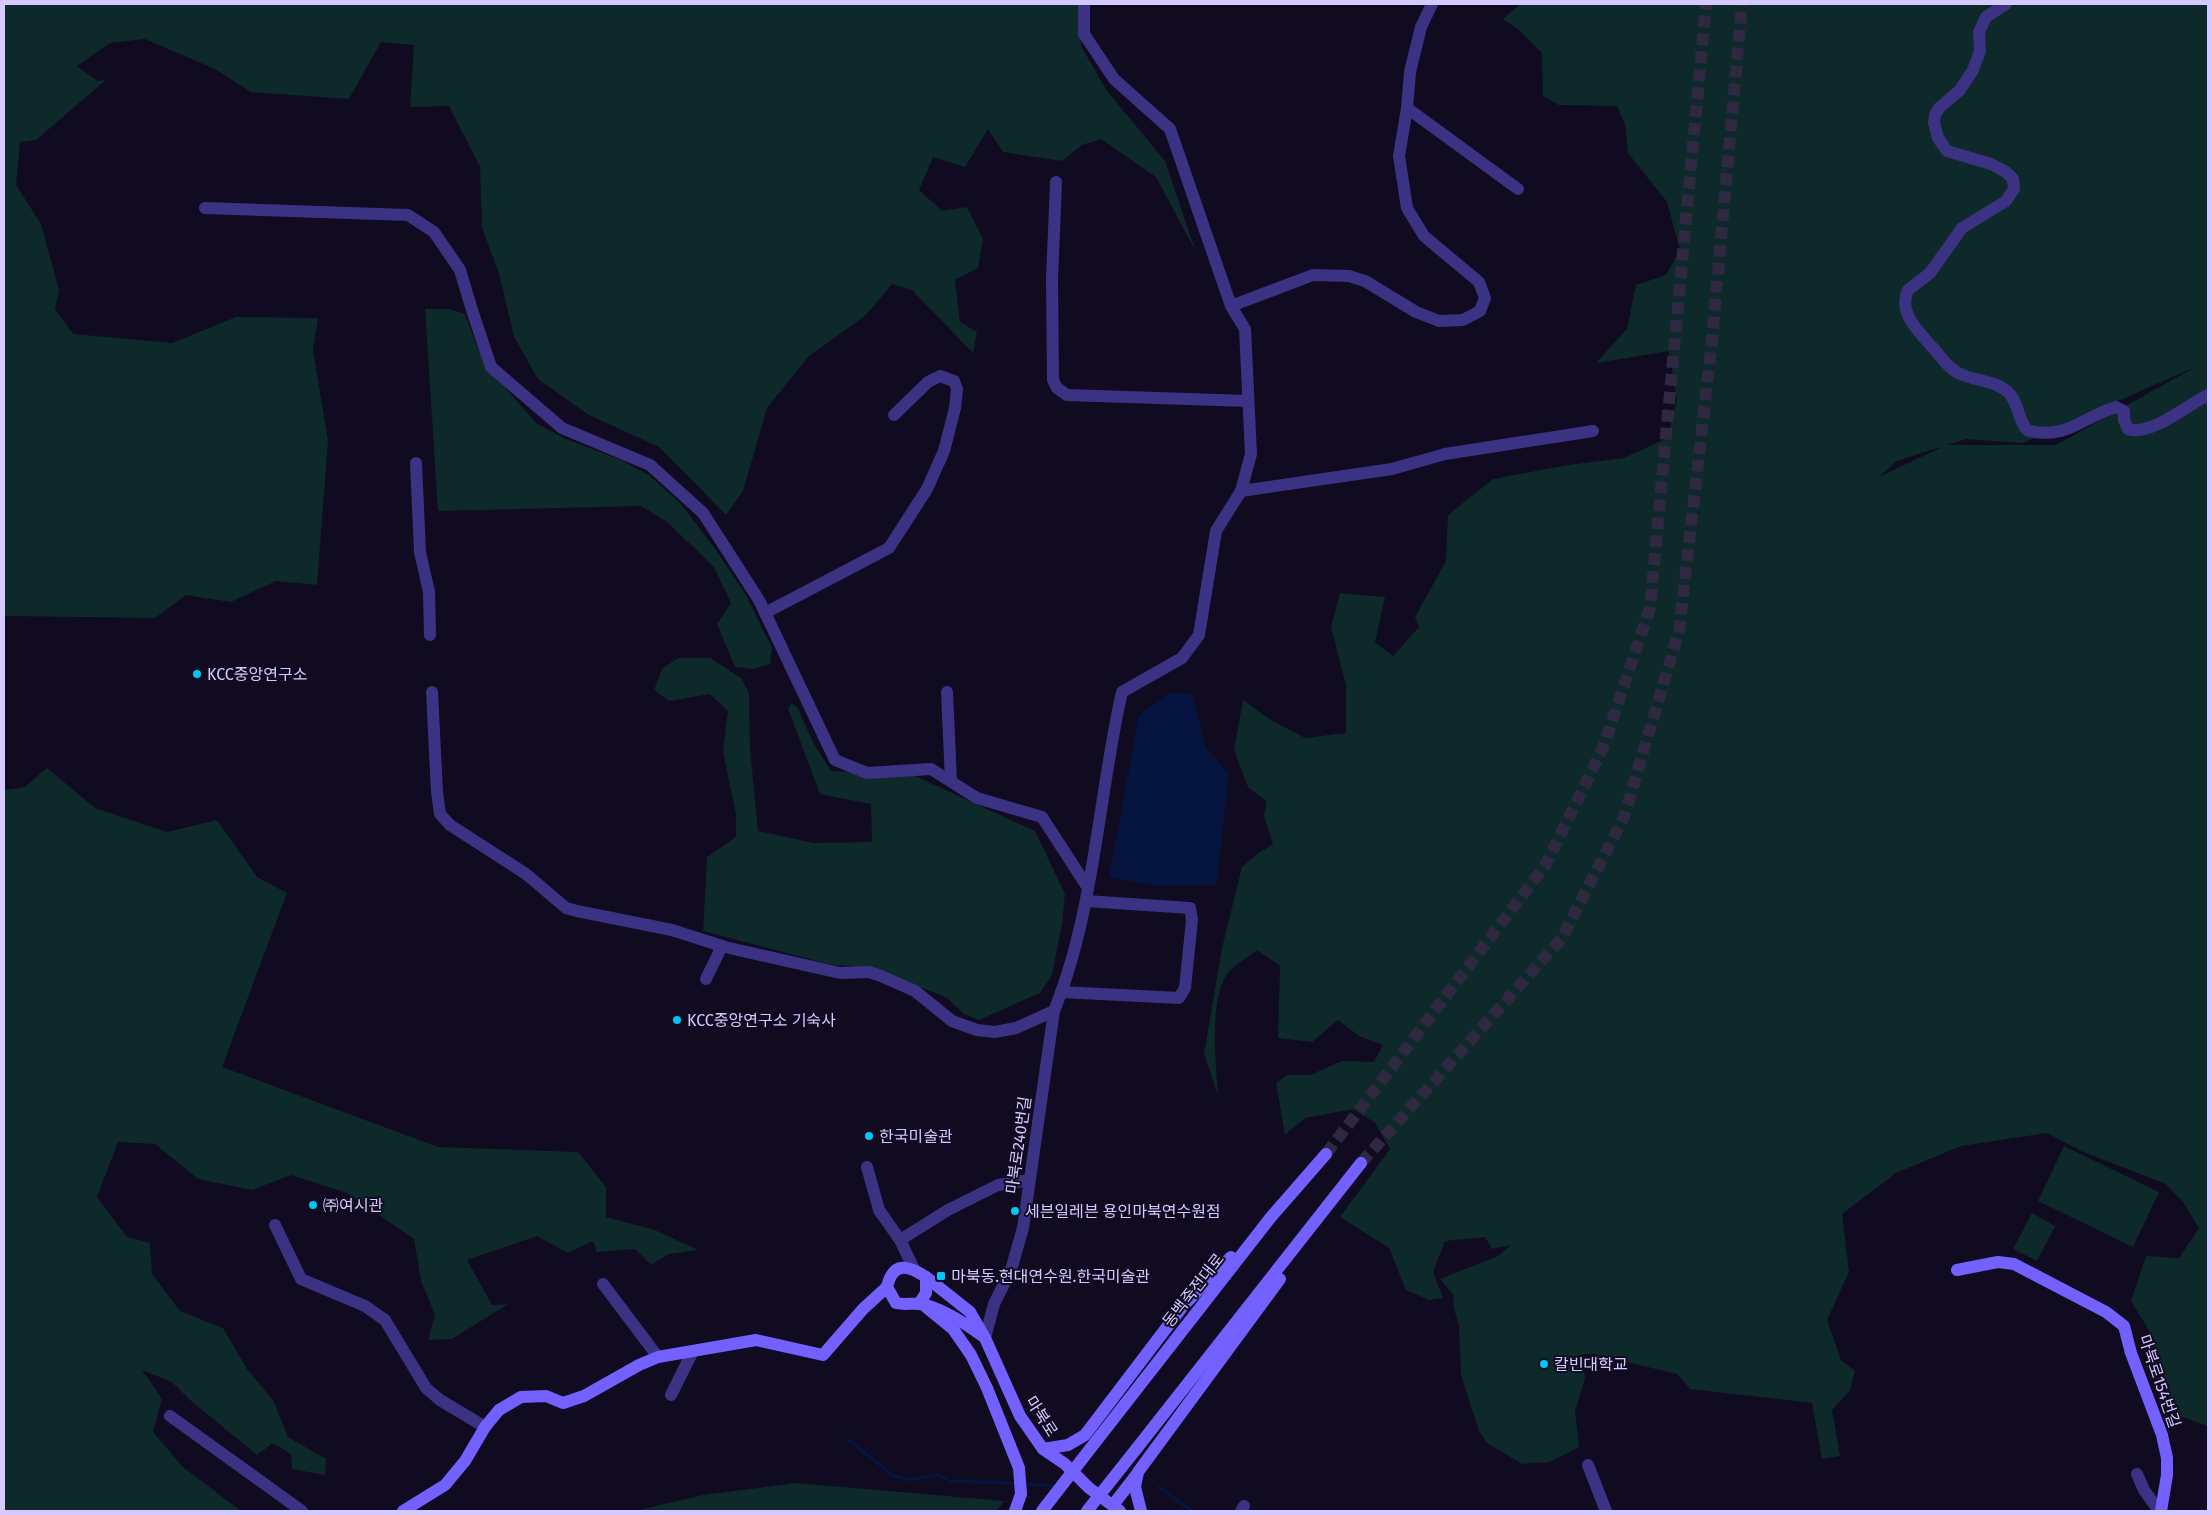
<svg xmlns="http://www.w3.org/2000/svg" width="2212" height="1515" viewBox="0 0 2212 1515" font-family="'Fira Sans','Noto Sans KR',sans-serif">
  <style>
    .green { fill: #0d292a; fill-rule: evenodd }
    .water { fill: #05153f }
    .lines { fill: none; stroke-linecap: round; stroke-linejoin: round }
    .stream { stroke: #05153f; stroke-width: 3 }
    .secondary-tunnel { stroke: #2e2841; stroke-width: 12; stroke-dasharray: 12 6; stroke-linecap: butt }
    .street { stroke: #3c3283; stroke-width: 12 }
    .secondary { stroke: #7361ff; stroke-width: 12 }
    .secondary-bridge { stroke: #7361ff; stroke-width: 12 }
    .poi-dot { fill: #00c7f5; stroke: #100b20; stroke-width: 2 }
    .labels { text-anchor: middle; stroke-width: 4; stroke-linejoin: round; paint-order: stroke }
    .poi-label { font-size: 16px; fill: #d5caff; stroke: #100b20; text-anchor: start }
    .street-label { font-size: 16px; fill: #d5caff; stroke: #100b20 }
  </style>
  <rect width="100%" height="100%" fill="#100b20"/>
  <g class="green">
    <path d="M4 4H1078L1081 46 1107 91 1165 161 1196 252 1156 177 1101 139 1082 145 1062 161 1003 152 988 129 965 167 933 157 919 190 942 211 967 207 983 239 978 268 955 280 960 322 977 332 973 353 912 290 892 284 866 315 808 357 767 408 743 491 726 515 659 447 587 414 538 379 514 337 499 273 482 228 480 167 449 106 410 107 414 45 381 42 349 99 251 92 215 69 145 39 110 43 77 66 98 81 107 79 36 140 20 142 16 185 41 224 59 290 55 309 73 334 172 343 236 317 318 318 313 350 328 441 317 585 276 581 231 602 186 595 155 618 4 616Z"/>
    <path d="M1520 4H2208V1426L2160 1409 2152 1335 2131 1301 2146 1256 2179 1258 2199 1228 2183 1202 2166 1184 2081 1151 2047 1133 1961 1146 1896 1173 1842 1214 1849 1272 1827 1320 1841 1360 1855 1371 1850 1390 1832 1410 1840 1456 1822 1459 1812 1403 1690 1389 1677 1374 1593 1354H1582L1585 1378 1575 1412 1579 1447 1549 1462 1522 1464 1487 1443 1479 1431 1461 1375 1459 1325 1454 1309 1453 1294 1440 1279 1498 1256 1511 1245 1492 1249 1485 1237 1445 1241 1433 1272 1443 1298 1429 1300 1406 1290 1389 1248 1340 1217 1390 1149 1375 1123 1353 1109 1305 1118 1285 1135 1276 1083 1287 1075H1310L1342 1061 1374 1062 1383 1045 1359 1036 1338 1020 1312 1042 1278 1038 1280 966 1257 950C1249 957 1233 965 1227 974 1209 1000 1216 1065 1218 1095L1204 1054 1222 948 1242 867 1257 854 1273 844 1264 816 1266 801 1248 787 1234 750 1243 700 1271 720 1305 738 1346 733V685L1331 627 1340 593 1385 597 1375 642 1393 656 1419 627 1415 617 1446 561 1448 515 1493 479 1568 465 1624 458 1667 438 1677 400 1669 351 1596 363 1627 329 1636 285 1666 275 1680 250 1667 202 1628 153 1625 125 1617 106 1559 105 1543 96 1542 53 1518 29 1503 19ZM2195 367 2056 445H1947L1966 439 2023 443ZM1940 447V448L1879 477 1897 461Z"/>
    <path d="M425 309H449L465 314 478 349 501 383 536 423 566 439 621 460 649 475 680 503 716 550 746 595 772 648 770 664 753 669 735 667 717 624 731 603 714 567 667 522 641 506 438 511Z"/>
    <path d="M678 658H710L741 678 749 693 750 749 758 831 813 843 872 842 871 804 820 794 788 709 791 703 797 707 814 744 831 771 913 775 1035 831 1065 894 1062 924 1052 975 1040 993 979 1020 964 1014 946 997 869 968 828 964 703 931 707 857 736 837V815L723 751 728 711 710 694 669 701 654 690 662 669Z"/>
    <path d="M47 768 95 808 167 832 217 820 257 877 287 893 222 1067 438 1147 578 1152 606 1187V1217L655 1230 698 1250 669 1254 651 1265 635 1249 597 1252 593 1241 568 1253 537 1236 467 1260 492 1305 508 1304 452 1339 428 1340 435 1315 421 1281 414 1239 347 1193 291 1175 252 1190 198 1179 155 1144 118 1142 97 1197 127 1237 150 1243 152 1274 180 1311 223 1328 247 1369 273 1400 288 1437 326 1459 325 1475 292 1469 291 1454 273 1443 257 1455 190 1400 172 1382 142 1370 162 1399 153 1432 183 1467 241 1511H4V790L25 787Z"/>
    <path d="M2064 1146 2159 1192 2133 1247 2038 1201Z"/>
    <path d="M2032 1213 2055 1226 2037 1261 2013 1249Z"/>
    <path d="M796 1483 1004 1501 997 1511H635L703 1495Z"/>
  </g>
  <path class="water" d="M1169 693 1192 694 1206 747 1229 775 1216 885 1158 886 1109 877 1139 715Z"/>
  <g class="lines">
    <g class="stream">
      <path d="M849 1440 892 1475 910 1480 938 1475 951 1481 1018 1483"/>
      <path d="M1024 1484 1056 1486"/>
      <path d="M1159 1487 1192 1511"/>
    </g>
    <g class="secondary-tunnel">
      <path d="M1326 1154 1546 864 1603 748 1650 608 1706 4"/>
      <path d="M1361 1163 1562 938 1624 817 1679 631 1711 350 1742 4"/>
    </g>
    <g class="street">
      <path d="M2006 4 1986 17 1979 32 1980 51 1973 70 1960 90 1939 108 1935 115 1934 123 1938 138 1947 151 1991 164 2006 172 2013 179 2014 189 2006 201 1962 228 1930 273 1908 290C1897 313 1920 333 1934 349 1941 357 1948 368 1958 373 1974 381 1994 380 2008 392 2019 402 2019 426 2029 431 2069 439 2080 418 2116 407L2124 411V420L2128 429C2150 437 2189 404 2208 395"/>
      <path d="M1407 108 1518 189"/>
      <path d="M1056 182 1052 279 1053 380 1057 388 1067 395 1248 401"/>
      <path d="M205 208 408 215 434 232 460 270 472 310 491 367 562 428 650 465 703 513 759 600 835 760 867 773 931 769 977 798 1042 817 1088 888"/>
      <path d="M1231 306 1313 275 1349 276 1365 281 1416 312 1439 321 1463 320 1480 311 1485 298 1479 282 1424 236 1407 208 1399 156 1407 108 1410 72 1421 27 1432 4"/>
      <path d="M416 463 420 552 429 592 430 635"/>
      <path d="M1241 491 1392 469 1445 454 1593 431"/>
      <path d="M765 613 889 548 927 489 944 451 955 408 957 389 954 381 940 376 928 382 894 415"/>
      <path d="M432 692 437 792 440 814 450 825 526 874 566 908 577 911 672 930 725 947 840 973 869 972 881 976 915 991 952 1021 977 1030 995 1032 1016 1028 1054 1011"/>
      <path d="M947 692 951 781"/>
      <path d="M706 979 722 946"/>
      <path d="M1061 992 1179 998 1185 988 1192 920 1190 908 1086 901"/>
      <path d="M867 1167 879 1210 900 1240 914 1269"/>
      <path d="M275 1225 301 1279 365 1306 385 1320 426 1388 440 1400 485 1427"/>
      <path d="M900 1240 948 1210 998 1185 1029 1180"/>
      <path d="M603 1284 658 1357"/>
      <path d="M985 1338 994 1304 1011 1270 1023 1228 1054 1011C1095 910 1098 797 1122 692L1182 658 1199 635 1216 531 1241 491 1251 454 1245 329 1231 306 1170 129 1114 79 1084 34V4"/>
      <path d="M671 1395 693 1351"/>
      <path d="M170 1416 302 1511"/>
      <path d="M1588 1465 1606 1511"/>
      <path d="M2137 1474 2144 1490 2159 1511"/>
      <path d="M1241 1511 1244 1506"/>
    </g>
    <g class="secondary">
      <path d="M1957 1270 1998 1262 2014 1264 2106 1312 2124 1326 2131 1353 2162 1435 2167 1458V1475L2161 1511"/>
      <path d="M926 1277 970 1312 985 1338 1020 1416 1043 1449 1065 1464 1089 1488 1120 1511"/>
      <path d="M919 1304 926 1293V1277C908 1265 893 1261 887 1287L896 1303C905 1305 910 1303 919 1304 937 1305 966 1324 981 1335"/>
      <path d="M926 1307 953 1329 971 1355 987 1388 1019 1468 1021 1494 1015 1511"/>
      <path d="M1137 1448 1361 1163"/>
      <path d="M1043 1449 1068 1445 1085 1435 1183 1306 1231 1257"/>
      <path d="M1090 1449 1271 1217 1326 1154"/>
      <path d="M1113 1505 1137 1474"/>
      <path d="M403 1511 445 1485 465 1461 485 1427 499 1410 521 1397 546 1396 563 1403 584 1396 639 1365 658 1357 756 1340 823 1355 863 1309 887 1287"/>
      <path d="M1141 1511 1135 1487 1138 1472 1280 1279"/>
    </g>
    <g class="secondary-bridge">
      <path d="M1042 1511 1090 1449"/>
      <path d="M1087 1511 1137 1448"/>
    </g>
  </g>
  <g class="poi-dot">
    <circle cx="197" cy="674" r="5"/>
    <circle cx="677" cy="1020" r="5"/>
    <circle cx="869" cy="1136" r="5"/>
    <circle cx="313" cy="1205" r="5"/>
    <circle cx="1015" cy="1211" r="5"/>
    <rect x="936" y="1271" width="10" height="10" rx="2.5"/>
    <circle cx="1544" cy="1364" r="5"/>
  </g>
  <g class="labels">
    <g class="poi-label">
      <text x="207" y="680">KCC중앙연구소</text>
      <text x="687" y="1026">KCC중앙연구소 기숙사</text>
      <text x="879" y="1142">한국미술관</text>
      <text x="323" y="1211">㈜여시관</text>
      <text x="1025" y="1217">세븐일레븐 용인마북연수원점</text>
      <text x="951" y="1282">마북동.현대연수원.한국미술관</text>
      <text x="1554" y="1370">칼빈대학교</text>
    </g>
    <g class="street-label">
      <text transform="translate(1018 1145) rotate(-82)" y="6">마북로240번길</text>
      <text transform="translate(1193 1290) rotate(-52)" y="6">동백죽전대로</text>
      <text transform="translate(2160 1381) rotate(71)" y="6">마북로154번길</text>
      <text transform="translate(1042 1416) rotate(57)" y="6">마북로</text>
    </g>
  </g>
  <rect width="2212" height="1515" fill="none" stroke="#d5caff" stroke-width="10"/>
</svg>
